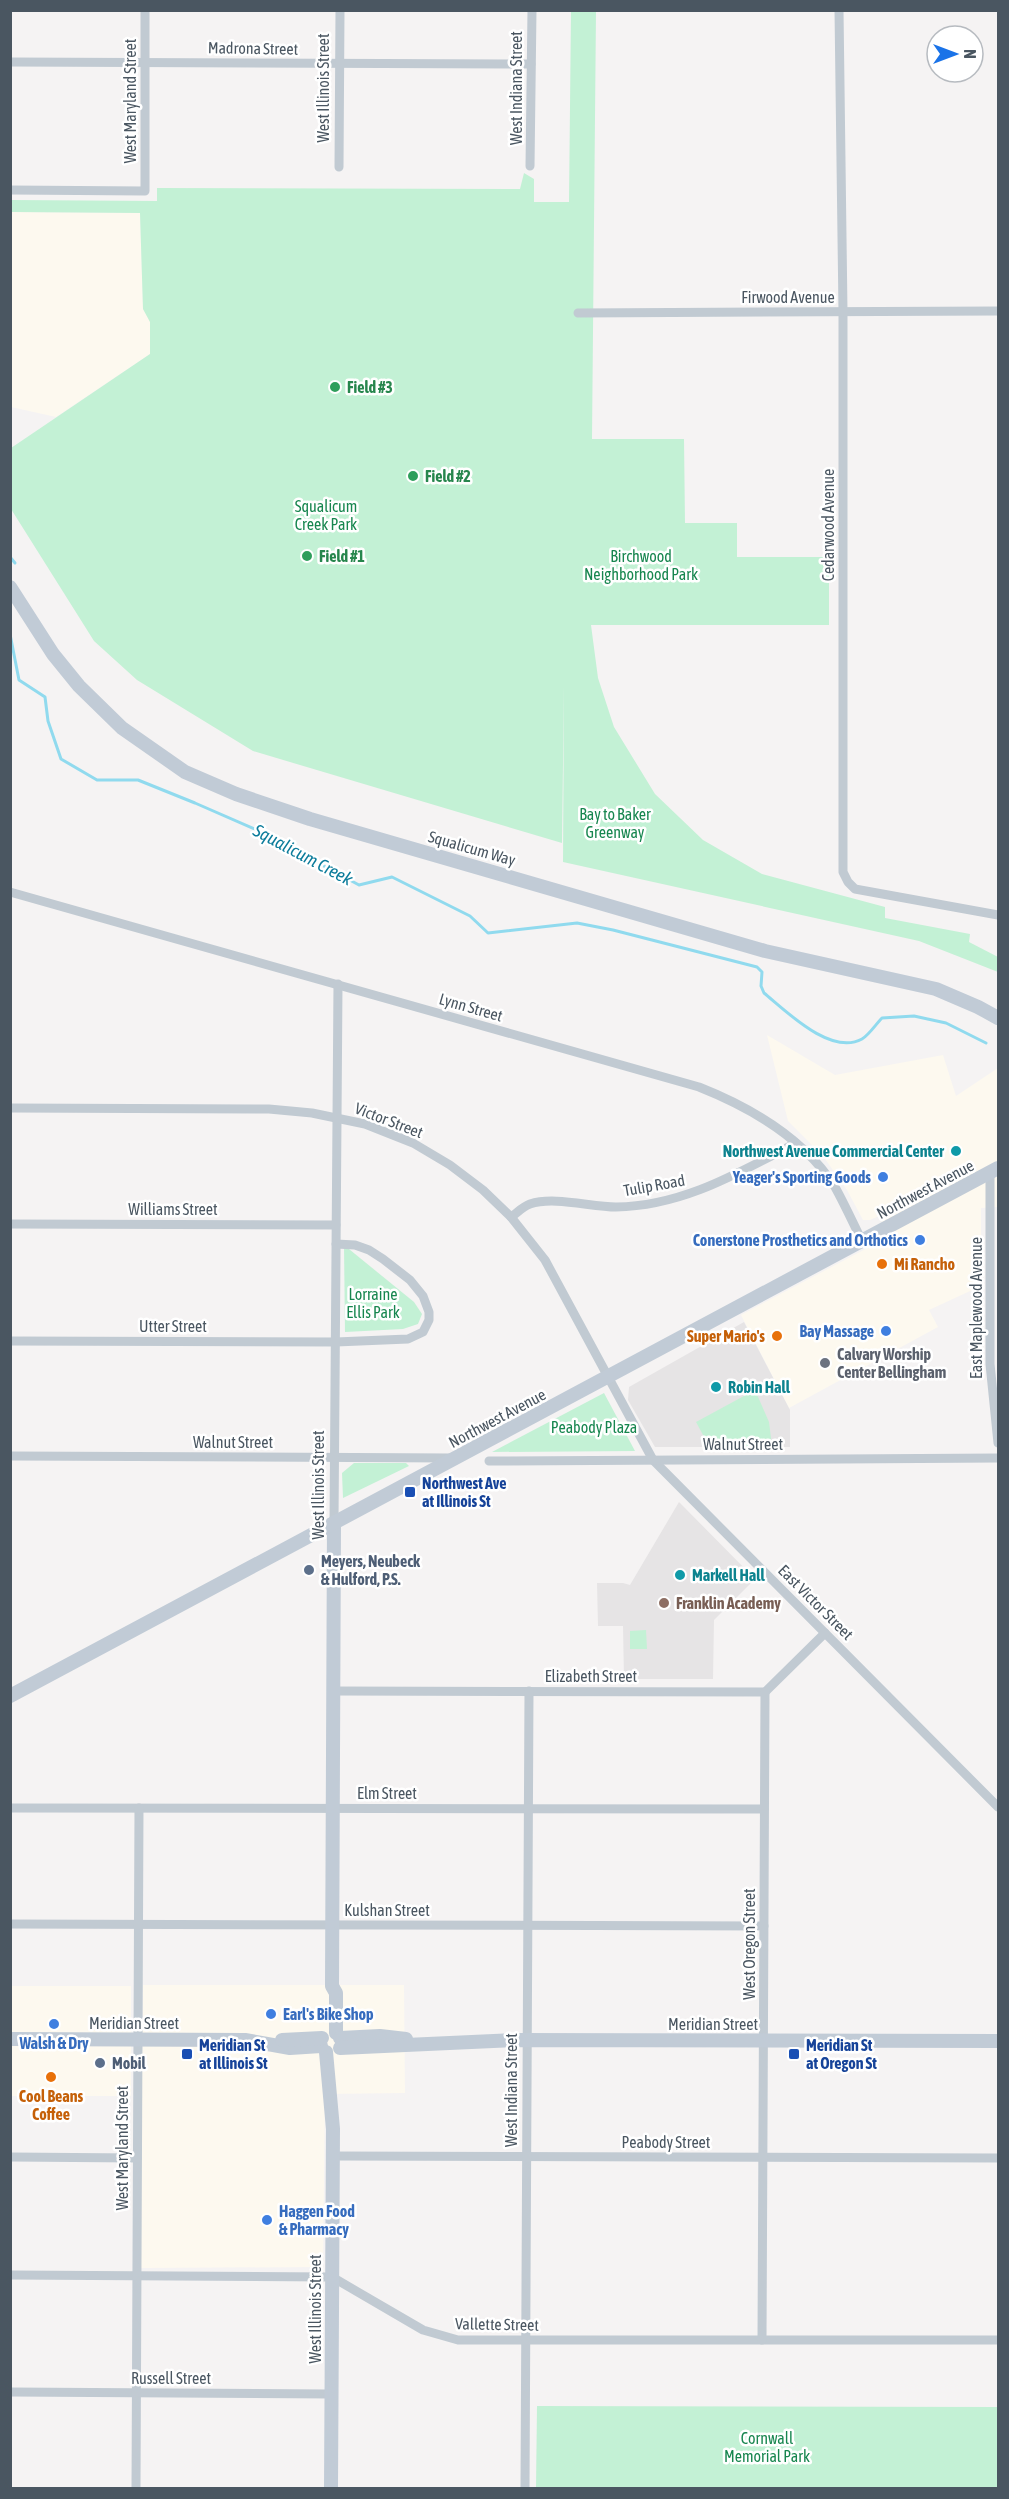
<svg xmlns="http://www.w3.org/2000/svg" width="1009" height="2499" viewBox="0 0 1009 2499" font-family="'Asap Condensed',sans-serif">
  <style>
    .commercial { fill: #fdf9ef }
    .education { fill: #e6e4e5 }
    .green { fill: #c3f1d5 }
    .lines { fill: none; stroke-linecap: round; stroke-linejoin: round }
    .stream { stroke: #90daee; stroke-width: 3 }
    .street { stroke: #c1cad2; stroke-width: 9 }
    .secondary { stroke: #c1cbd6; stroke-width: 14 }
    .leisure-dot { fill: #2e9e5b; stroke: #fff; stroke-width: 2 }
    .culture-dot { fill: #0f9aa8; stroke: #fff; stroke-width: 2 }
    .shop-dot { fill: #3f7fe0; stroke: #fff; stroke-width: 2 }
    .food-dot { fill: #e8710a; stroke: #fff; stroke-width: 2 }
    .worship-dot { fill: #6b7280; stroke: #fff; stroke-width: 2 }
    .transit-dot { fill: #1a4fb4; stroke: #fff; stroke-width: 2 }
    .service-dot { fill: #5c6f8a; stroke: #fff; stroke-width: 2 }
    .education-dot { fill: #8d6e63; stroke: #fff; stroke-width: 2 }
    .labels { text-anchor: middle; stroke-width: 5; stroke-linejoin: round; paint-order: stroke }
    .street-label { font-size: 16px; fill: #4a5661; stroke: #fff }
    .leisure-label { font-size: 16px; font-weight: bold; fill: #27864d; stroke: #fff; text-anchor: start }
    .park-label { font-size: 16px; fill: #17864f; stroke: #fff }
    .culture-label { font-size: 16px; font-weight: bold; fill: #0d838f; stroke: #fff; text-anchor: start }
    .shop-label { font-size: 16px; font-weight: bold; fill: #366cbe; stroke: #fff; text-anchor: end }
    .food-label { font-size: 16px; font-weight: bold; fill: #c56008; stroke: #fff; text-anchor: start }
    .worship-label { font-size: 16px; font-weight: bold; fill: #5b616d; stroke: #fff; text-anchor: start }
    .transit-label { font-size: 16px; font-weight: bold; fill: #164399; stroke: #fff; text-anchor: start }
    .service-label { font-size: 16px; font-weight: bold; fill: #4e5e75; stroke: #fff; text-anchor: start }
    .education-label { font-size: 16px; font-weight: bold; fill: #785e54; stroke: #fff; text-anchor: start }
    .water-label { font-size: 18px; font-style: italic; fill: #0c7c9b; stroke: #fff }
  </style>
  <rect width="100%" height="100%" fill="#f5f3f3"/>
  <g class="commercial">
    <path d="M11 212 140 213 143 309 150 321V354L56 417 11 407Z"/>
    <path d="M767 1035 835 1075 943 1055 956 1096 998 1068V1207L981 1208V1286L929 1310 938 1327 789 1408 741 1315 890 1236 879 1216 870 1220H863L847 1190 823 1156 788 1121Z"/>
    <path d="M143 1985H404L405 2093 325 2094 323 2267 140 2268Z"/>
    <path d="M10 1986H131V2096H11Z"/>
  </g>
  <g class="education">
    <path d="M744 1322 790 1410V1447H655L628 1400 629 1387Z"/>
    <path d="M679 1502 755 1579 714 1620 713 1679H624L623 1626H598L597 1583H623L630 1585Z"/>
  </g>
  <g class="green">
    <path d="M571 11H596L592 439H684L685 523H737V557H829V625H591L598 678 614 727 655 794 703 840 762 874 885 907V918L970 934 969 942 998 957V972L919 941 563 862 564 685 562 843 253 751 137 680 94 641 11 509V448L150 354V322L143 309 140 213 11 212V200L157 201V188L520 189 524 173 534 179V202H569Z"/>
    <path d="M344 1245 414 1302 422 1314 418 1324 403 1329 345 1332Z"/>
    <path d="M755 1390 769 1422 772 1446H735L726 1439 709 1446 696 1422Z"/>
    <path d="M604 1393 635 1451 492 1452Z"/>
    <path d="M354 1463H406L409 1466 343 1498 342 1473Z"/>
    <path d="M646 1630 647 1649H630V1631Z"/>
    <path d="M537 2406 998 2407V2488H536Z"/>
  </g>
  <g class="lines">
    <g class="stream">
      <path d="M10 557 15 563"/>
      <path d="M10 634 19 680 45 697 48 721 61 759 97 780H138L195 803 259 831 359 885 392 877 470 916 488 933 577 923 613 930 757 967 762 972 761 986 764 993C787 1012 831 1056 862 1039 869 1035 876 1024 882 1018L914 1016 946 1023 986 1043"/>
    </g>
    <g class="street">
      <path d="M839 10 843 312V872L848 882 855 889 998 915"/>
      <path d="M10 62 531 64"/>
      <path d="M530 166 532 10"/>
      <path d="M339 167 340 10"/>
      <path d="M10 190 145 191V10"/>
      <path d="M578 313 998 311"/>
      <path d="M10 892 699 1087C752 1108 804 1138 835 1187 845 1205 853 1223 862 1241"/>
      <path d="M10 1108 269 1109 312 1113 365 1124 413 1143 450 1165 483 1190 511 1217 545 1260 653 1460 998 1807"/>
      <path d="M990 1172V1364L998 1443"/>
      <path d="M511 1217C517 1213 522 1207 530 1204 554 1196 591 1207 616 1207 683 1206 738 1173 796 1143"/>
      <path d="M10 1224 336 1225"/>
      <path d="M10 1341 336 1342 408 1339 423 1332 429 1320V1312L423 1296 410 1280 383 1259 369 1250 355 1245 336 1244"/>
      <path d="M10 1456 452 1458"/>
      <path d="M489 1461 998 1458"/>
      <path d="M334 1523 338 984"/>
      <path d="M334 1691 765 1692 825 1633"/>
      <path d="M10 1808 764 1809"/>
      <path d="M10 1924 764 1926"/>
      <path d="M333 2156 998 2158"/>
      <path d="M10 2157 137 2158"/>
      <path d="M10 2275 332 2277 423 2330 458 2340H998"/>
      <path d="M762 2340 765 1692"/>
      <path d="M10 2392 331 2394"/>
      <path d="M136 2488 139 1808"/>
      <path d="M525 2488 529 1691"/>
    </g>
    <g class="secondary">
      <path d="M10 587 53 654 79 686 122 728 185 772 236 794 310 819 765 951 936 989 978 1007 998 1018"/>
      <path d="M334 1523 332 1986 336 1993V2033"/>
      <path d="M10 1696 998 1168"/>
      <path d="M340 2038 380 2036 406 2039"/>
      <path d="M10 2039 245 2040 290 2048 321 2046"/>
      <path d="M282 2040 322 2038"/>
      <path d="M340 2048 517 2040 998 2041"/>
      <path d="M326 2052 333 2129 331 2488"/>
    </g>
  </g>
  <g class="leisure-dot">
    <circle cx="335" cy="387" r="6"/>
    <circle cx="413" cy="476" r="6"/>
    <circle cx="307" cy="556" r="6"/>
  </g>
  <g class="culture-dot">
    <circle cx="956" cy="1151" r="6"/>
    <circle cx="716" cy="1387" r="6"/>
    <circle cx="680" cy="1575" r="6"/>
  </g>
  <g class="shop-dot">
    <circle cx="883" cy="1177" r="6"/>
    <circle cx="920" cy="1240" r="6"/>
    <circle cx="886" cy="1331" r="6"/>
    <circle cx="271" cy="2014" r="6"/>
    <circle cx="54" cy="2024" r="6"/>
    <circle cx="267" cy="2220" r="6"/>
  </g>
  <g class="food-dot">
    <circle cx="882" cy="1264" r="6"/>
    <circle cx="777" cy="1336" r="6"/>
    <circle cx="51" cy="2077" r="6"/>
  </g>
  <circle class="worship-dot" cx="825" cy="1363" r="6"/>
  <g class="transit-dot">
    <rect x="404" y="1486" width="12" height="12" rx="3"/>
    <rect x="181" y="2048" width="12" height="12" rx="3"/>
    <rect x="788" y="2048" width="12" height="12" rx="3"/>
  </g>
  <g class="service-dot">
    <circle cx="309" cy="1570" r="6"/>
    <circle cx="100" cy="2063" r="6"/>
  </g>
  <circle class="education-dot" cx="664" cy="1603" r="6"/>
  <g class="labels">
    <g class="street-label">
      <text transform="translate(253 48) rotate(1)" y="6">Madrona Street</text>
      <text transform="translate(323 88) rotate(-90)" y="6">West Illinois Street</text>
      <text transform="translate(516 88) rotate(-90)" y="6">West Indiana Street</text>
      <text transform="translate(130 101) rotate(-90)" y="6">West Maryland Street</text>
      <text x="788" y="303">Firwood Avenue</text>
      <text transform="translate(828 525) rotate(-90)" y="6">Cedarwood Avenue</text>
      <text transform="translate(472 848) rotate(16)" y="6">Squalicum Way</text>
      <text transform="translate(471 1007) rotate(16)" y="6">Lynn Street</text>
      <text transform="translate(389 1120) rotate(21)" y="6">Victor Street</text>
      <text transform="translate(654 1185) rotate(-10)" y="6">Tulip Road</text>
      <text transform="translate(925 1189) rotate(-28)" y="6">Northwest Avenue</text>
      <text x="173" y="1215">Williams Street</text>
      <text transform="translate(976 1308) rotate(-90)" y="6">East Maplewood Avenue</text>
      <text x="173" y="1332">Utter Street</text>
      <text transform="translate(497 1418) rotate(-28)" y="6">Northwest Avenue</text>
      <text x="233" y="1448">Walnut Street</text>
      <text x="743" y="1450">Walnut Street</text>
      <text transform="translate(318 1485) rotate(-90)" y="6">West Illinois Street</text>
      <text transform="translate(816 1602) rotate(45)" y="6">East Victor Street</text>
      <text x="591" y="1682">Elizabeth Street</text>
      <text x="387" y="1799">Elm Street</text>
      <text x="387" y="1916">Kulshan Street</text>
      <text transform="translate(749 1944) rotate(-90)" y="6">West Oregon Street</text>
      <text x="134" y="2029">Meridian Street</text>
      <text x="713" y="2030">Meridian Street</text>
      <text transform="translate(511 2090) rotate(-90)" y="6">West Indiana Street</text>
      <text x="666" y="2148">Peabody Street</text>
      <text transform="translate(122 2148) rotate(-90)" y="6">West Maryland Street</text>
      <text transform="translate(315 2309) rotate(-90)" y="6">West Illinois Street</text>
      <text transform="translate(497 2324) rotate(1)" y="6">Vallette Street</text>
      <text x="171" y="2384">Russell Street</text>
    </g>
    <g class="leisure-label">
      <text x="347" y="393">Field #3</text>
      <text x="425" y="482">Field #2</text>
      <text x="319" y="562">Field #1</text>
    </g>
    <g class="park-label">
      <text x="326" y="512">Squalicum<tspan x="326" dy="18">Creek Park</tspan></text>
      <text x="641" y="562">Birchwood<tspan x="641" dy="18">Neighborhood Park</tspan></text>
      <text x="615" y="820">Bay to Baker<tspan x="615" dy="18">Greenway</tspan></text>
      <text x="373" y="1300">Lorraine<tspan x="373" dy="18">Ellis Park</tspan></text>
      <text x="594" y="1433">Peabody Plaza</text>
      <text x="767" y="2444">Cornwall<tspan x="767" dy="18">Memorial Park</tspan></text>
    </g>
    <g class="culture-label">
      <text x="944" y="1157" text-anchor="end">Northwest Avenue Commercial Center</text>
      <text x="728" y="1393">Robin Hall</text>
      <text x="692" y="1581">Markell Hall</text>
    </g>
    <g class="shop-label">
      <text x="871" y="1183">Yeager's Sporting Goods</text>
      <text x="908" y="1246">Conerstone Prosthetics and Orthotics</text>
      <text x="874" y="1337">Bay Massage</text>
      <text x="283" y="2020" text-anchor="start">Earl's Bike Shop</text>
      <text x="54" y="2049" text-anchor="middle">Walsh &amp; Dry</text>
      <text x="279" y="2217" text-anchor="start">Haggen Food<tspan x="279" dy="18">&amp; Pharmacy</tspan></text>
    </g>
    <g class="food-label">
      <text x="894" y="1270">Mi Rancho</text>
      <text x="765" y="1342" text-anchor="end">Super Mario's</text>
      <text x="51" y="2102" text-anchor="middle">Cool Beans<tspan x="51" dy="18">Coffee</tspan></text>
    </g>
    <g class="worship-label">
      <text x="837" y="1360">Calvary Worship<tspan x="837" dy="18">Center Bellingham</tspan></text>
    </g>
    <g class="transit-label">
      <text x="422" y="1489">Northwest Ave<tspan x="422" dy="18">at Illinois St</tspan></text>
      <text x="199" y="2051">Meridian St<tspan x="199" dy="18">at Illinois St</tspan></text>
      <text x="806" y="2051">Meridian St<tspan x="806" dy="18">at Oregon St</tspan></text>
    </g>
    <g class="service-label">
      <text x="321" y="1567">Meyers, Neubeck<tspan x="321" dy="18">&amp; Hulford, P.S.</tspan></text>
      <text x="112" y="2069">Mobil</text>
    </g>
    <g class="education-label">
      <text x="676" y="1609">Franklin Academy</text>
    </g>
    <g class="water-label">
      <text transform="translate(303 855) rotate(28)" y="6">Squalicum Creek</text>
    </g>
  </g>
  <rect width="1009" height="2499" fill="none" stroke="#4a5661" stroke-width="24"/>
  <g transform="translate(955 54) rotate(90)"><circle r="28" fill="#ffffff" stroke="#b7bbc0" stroke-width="1.5"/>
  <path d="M0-4.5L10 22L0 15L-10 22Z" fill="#1a73e8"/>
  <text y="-9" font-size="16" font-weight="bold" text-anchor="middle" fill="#4a5661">N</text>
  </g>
</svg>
